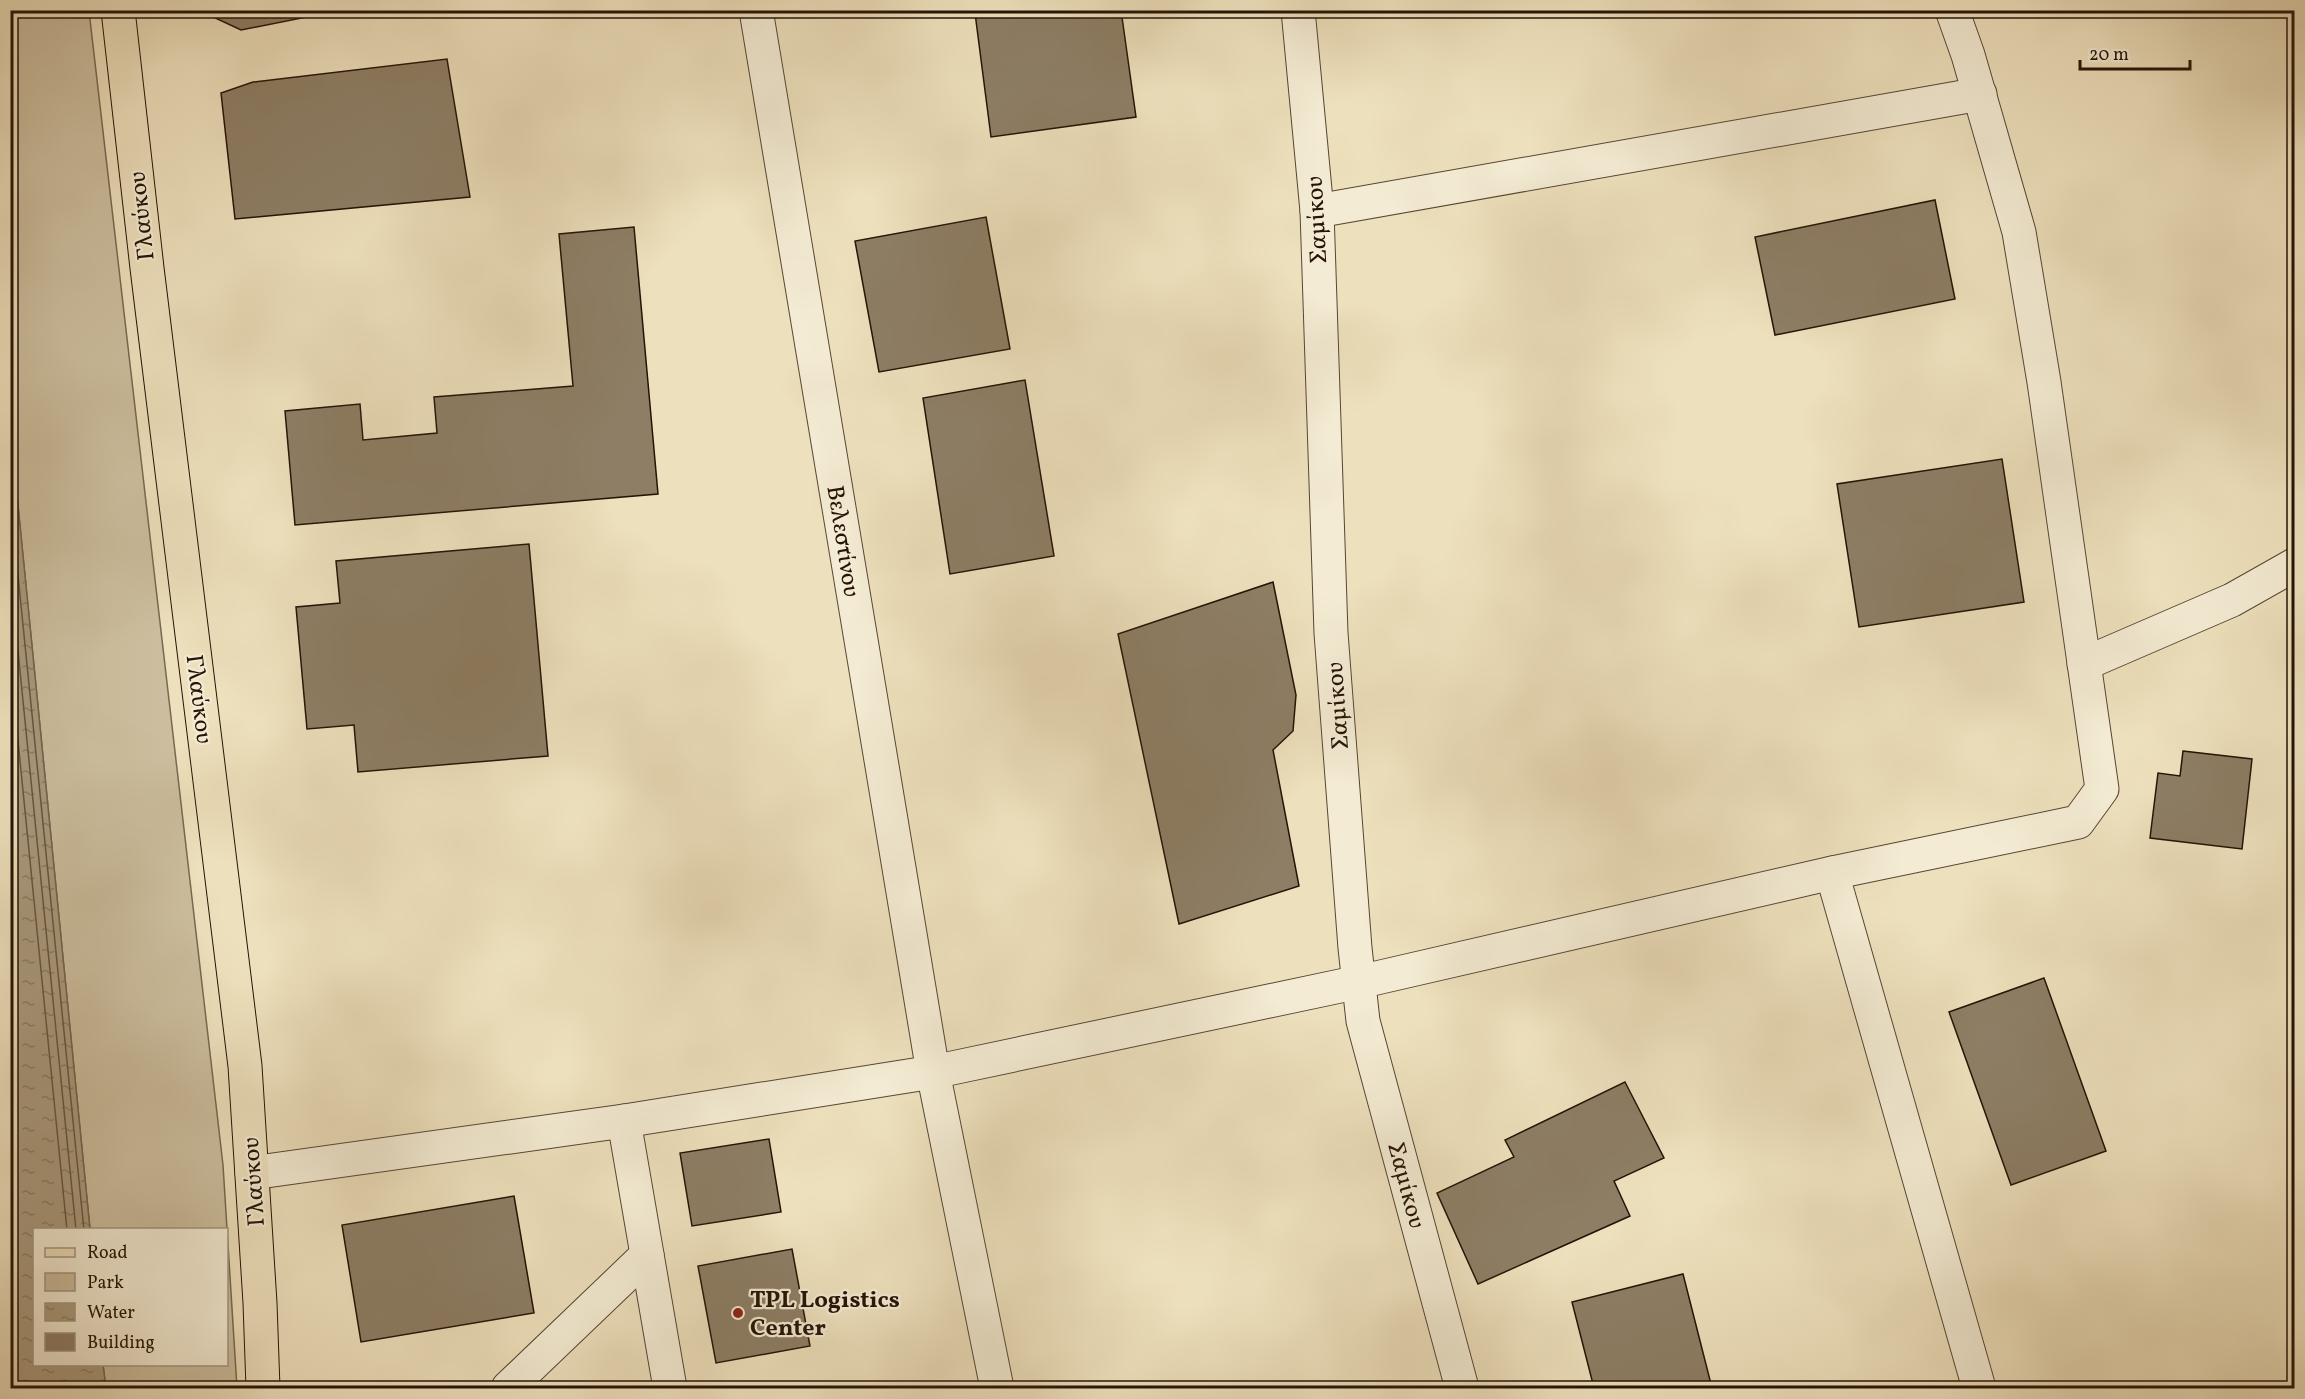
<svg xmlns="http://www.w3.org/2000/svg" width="2305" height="1399" viewBox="0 0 2305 1399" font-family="Vollkorn,serif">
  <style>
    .green { fill: #cbbd9d; stroke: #786852; stroke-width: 1.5 }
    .water { fill: url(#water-ripples); stroke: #74644e; stroke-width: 1.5 }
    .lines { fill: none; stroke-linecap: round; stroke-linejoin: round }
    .shore { stroke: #675642; stroke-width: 1.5 }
    .building { fill: #8d7e65; stroke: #251306; stroke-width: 1.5 }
    .street-casing { stroke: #574634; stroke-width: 35 }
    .primary-casing { stroke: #251306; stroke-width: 35 }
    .street { stroke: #f3ebd3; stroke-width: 33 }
    .primary { stroke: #ede0bc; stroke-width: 33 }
    .poi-dot { fill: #8f2418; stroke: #f3ebd3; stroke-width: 2 }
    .labels { text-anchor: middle; stroke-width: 4.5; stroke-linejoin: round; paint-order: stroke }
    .street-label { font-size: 24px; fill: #251306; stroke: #f3ebd3 }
    .poi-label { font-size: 24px; font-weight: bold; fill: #251306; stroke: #f3ebd3; text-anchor: start }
  </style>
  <defs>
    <pattern id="water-ripples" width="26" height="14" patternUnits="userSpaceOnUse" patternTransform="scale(1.5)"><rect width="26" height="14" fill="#a99a7e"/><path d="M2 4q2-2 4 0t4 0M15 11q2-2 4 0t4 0" fill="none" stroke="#897c65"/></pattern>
  </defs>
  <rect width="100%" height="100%" fill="#ede0bc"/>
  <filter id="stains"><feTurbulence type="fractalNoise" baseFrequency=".00333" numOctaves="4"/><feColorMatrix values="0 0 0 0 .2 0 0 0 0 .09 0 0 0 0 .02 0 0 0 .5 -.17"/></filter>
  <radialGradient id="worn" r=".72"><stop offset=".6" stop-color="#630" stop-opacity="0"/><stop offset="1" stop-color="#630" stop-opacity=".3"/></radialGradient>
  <path class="green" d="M10 11H89L223 1165 237 1388H106L103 1365 226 1364V1230L90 1229 11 435Z"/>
  <path class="water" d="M11 435 90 1229 34 1230V1364L103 1365 106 1388H11Z"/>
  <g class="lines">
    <g class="shore">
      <path d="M10 496 84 1230"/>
      <path d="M10 571 76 1230"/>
      <path d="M10 661 67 1230"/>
    </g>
  </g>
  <g class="building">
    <path d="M211 10H332V12L241 30 211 16Z"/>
    <path d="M995 10H1121L1136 117 991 137 975 13Z"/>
    <path d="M447 59 470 197 235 219 221 93 253 82Z"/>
    <path d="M1935 200 1955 299 1775 335 1755 237Z"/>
    <path d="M986 217 1010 349 879 372 855 241Z"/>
    <path d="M634 227 658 494 295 525 285 411 360 404 363 440 437 433 434 397 573 386 559 234Z"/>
    <path d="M1025 380 1054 556 950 574 923 398Z"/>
    <path d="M2002 459 2024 602 1859 627 1837 484Z"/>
    <path d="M529 544 548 756 358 772 354 725 307 729 296 607 340 603 336 561Z"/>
    <path d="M1273 582 1296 695 1293 731 1273 750 1299 886 1179 924 1118 634Z"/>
    <path d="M2183 751 2252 759 2242 849 2150 838 2158 773 2180 776Z"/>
    <path d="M2044 978 2106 1151 2011 1185 1949 1012Z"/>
    <path d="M1625 1082 1664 1158 1614 1181 1630 1216 1478 1284 1437 1193 1514 1157 1505 1140Z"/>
    <path d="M769 1139 781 1212 692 1226 680 1153Z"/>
    <path d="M514 1196 534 1313 361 1342 342 1225Z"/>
    <path d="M792 1249 810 1346 716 1363 698 1266Z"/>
    <path d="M1683 1274 1712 1388H1594L1572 1302Z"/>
  </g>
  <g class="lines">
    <defs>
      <g id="street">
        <path d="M756 10 933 1072 997 1388"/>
        <path d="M1298 10 1317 211 1331 633 1355 948 1363 1021 1462 1388"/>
        <path d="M1317 211 1980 94"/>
        <path d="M2084 664 2232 600 2294 565"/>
        <path d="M1832 873 1979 1388"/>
        <path d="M624 1121 670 1388"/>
        <path d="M252 1173 624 1121 933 1072 1359 982 1832 873 2078 822 2102 789 2044 382 2019 232 1968 55 1952 10"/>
        <path d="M508 1388 647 1255"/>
      </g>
      <path id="primary" d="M118 10 147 268 245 1066 260 1303 263 1388"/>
    </defs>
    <use href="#street" class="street-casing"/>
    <use href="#primary" class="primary-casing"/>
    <use href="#street" class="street"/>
    <use href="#primary" class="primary"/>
  </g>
  <circle class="poi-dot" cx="738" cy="1313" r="6"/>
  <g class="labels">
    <g class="street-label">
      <text transform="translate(141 216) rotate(-96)" y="8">Γλαύκου</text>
      <text transform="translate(1316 220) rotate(-93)" y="8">Σαμίκου</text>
      <text transform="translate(844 541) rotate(81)" y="8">Βελεστίνου</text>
      <text transform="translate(200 699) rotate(83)" y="8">Γλαύκου</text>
      <text transform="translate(1337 706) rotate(-94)" y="8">Σαμίκου</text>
      <text transform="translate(253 1182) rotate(-94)" y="8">Γλαύκου</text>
      <text transform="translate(1407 1185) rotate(75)" y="8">Σαμίκου</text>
    </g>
    <g class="poi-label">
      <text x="750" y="1307">TPL Logistics<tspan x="750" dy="28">Center</tspan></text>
    </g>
  </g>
  <rect width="2305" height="1399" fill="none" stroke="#ede0bc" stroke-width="36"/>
  <rect x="12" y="12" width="2281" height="1375" fill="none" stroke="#251306" stroke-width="3"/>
  <rect x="18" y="18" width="2269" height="1363" fill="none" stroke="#251306" stroke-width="1.5"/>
  <rect x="33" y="1228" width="195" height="138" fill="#f3ebd3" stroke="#a19581" stroke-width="1.5"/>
  <rect x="45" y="1248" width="30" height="9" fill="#ede0bc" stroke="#a19581" stroke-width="1.5"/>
  <text x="87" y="1258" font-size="18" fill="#251306">Road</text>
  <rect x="45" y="1273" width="30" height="18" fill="#cbbd9d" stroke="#a19581" stroke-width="1.5"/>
  <text x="87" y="1288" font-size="18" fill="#251306">Park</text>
  <rect x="45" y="1303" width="30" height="18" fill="url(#water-ripples)" stroke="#a19581" stroke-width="1.5"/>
  <text x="87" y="1318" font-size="18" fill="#251306">Water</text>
  <rect x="45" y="1333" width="30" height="18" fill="#8d7e65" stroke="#a19581" stroke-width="1.5"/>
  <text x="87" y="1348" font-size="18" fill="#251306">Building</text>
  <path d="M2080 60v9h110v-9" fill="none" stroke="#251306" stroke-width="3"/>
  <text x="2089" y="60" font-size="18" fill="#251306" stroke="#f3ebd3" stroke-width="4.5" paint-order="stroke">20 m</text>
  <rect width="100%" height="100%" filter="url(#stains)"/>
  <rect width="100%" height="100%" fill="url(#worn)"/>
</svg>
